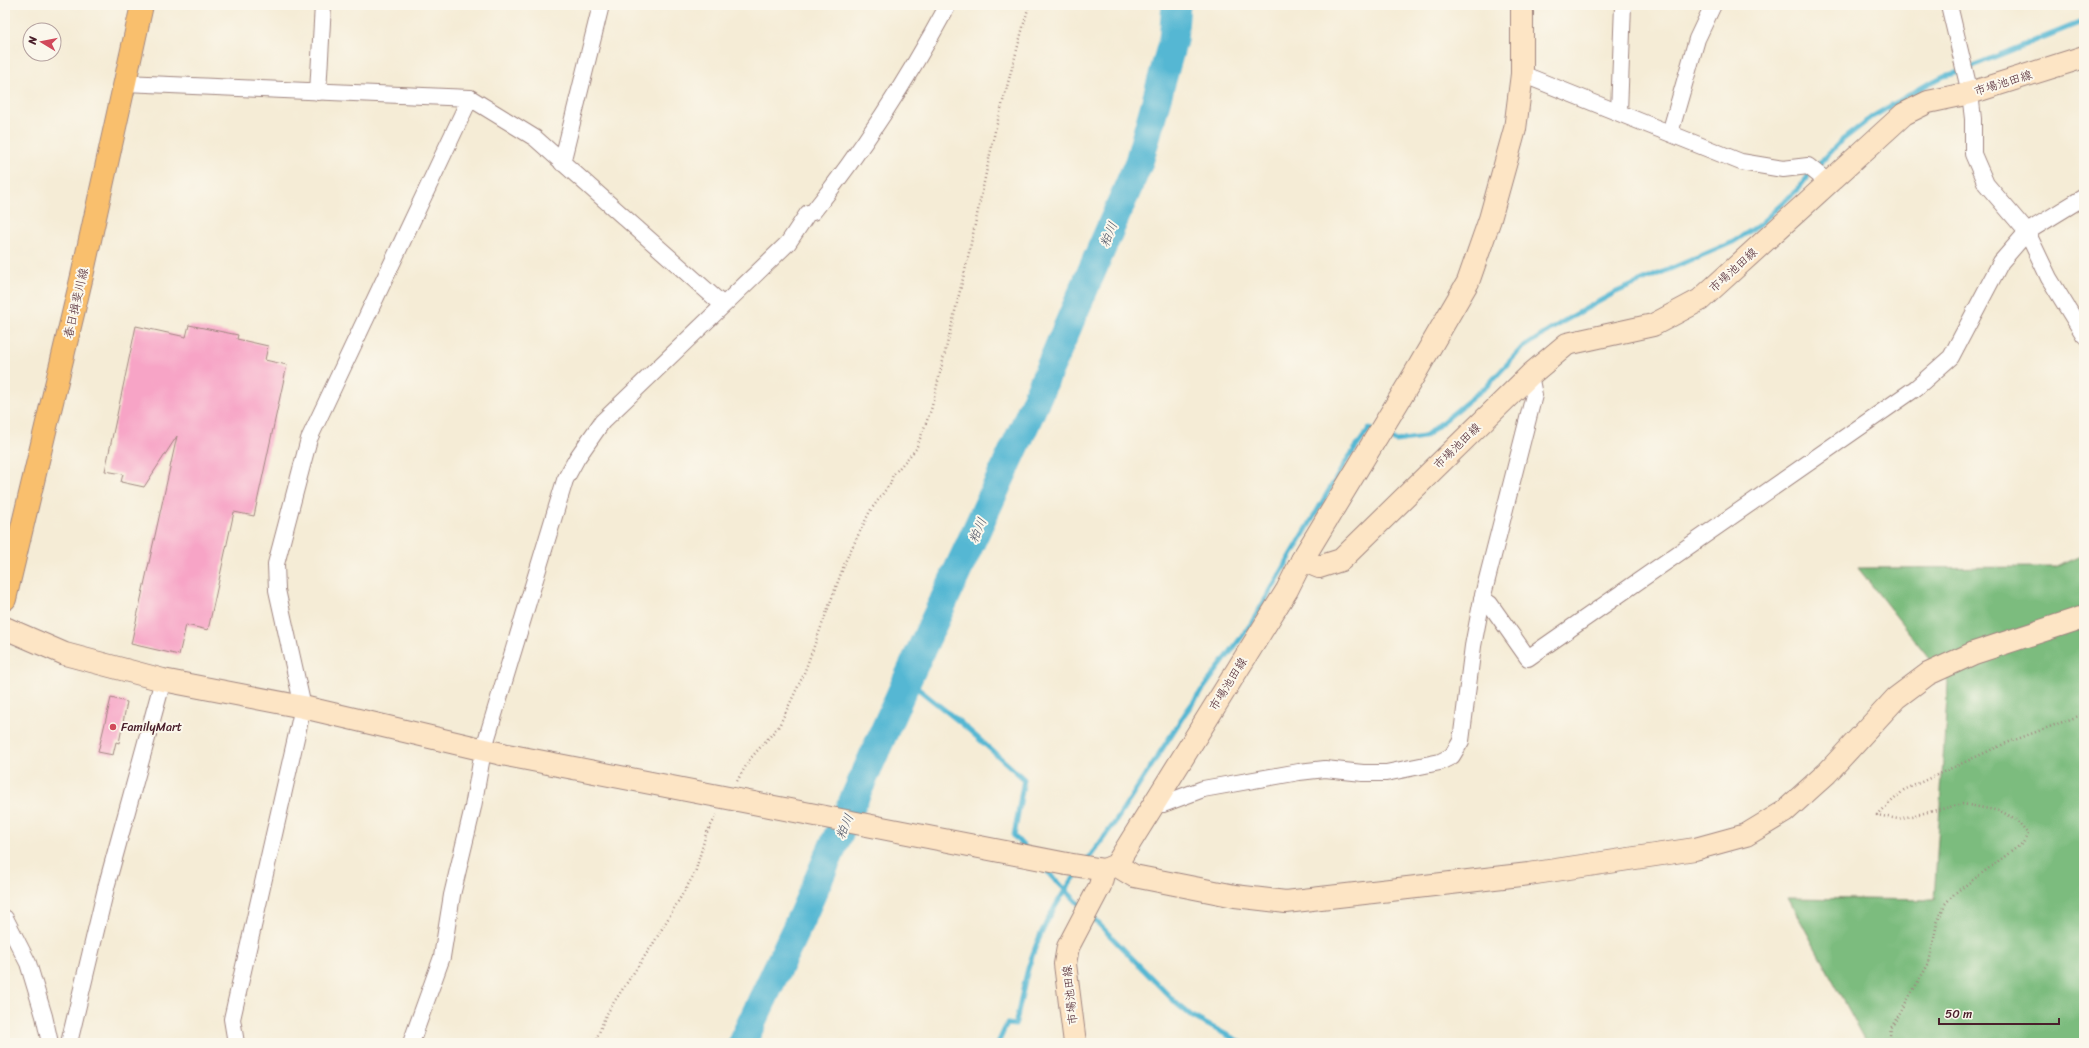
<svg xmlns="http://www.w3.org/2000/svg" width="2089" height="1048" viewBox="0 0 2089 1048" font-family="Sriracha,'Klee One',sans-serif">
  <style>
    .forest { fill: #7cbc7e; stroke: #636e54 }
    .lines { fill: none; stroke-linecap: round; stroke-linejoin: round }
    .stream { stroke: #54b7d3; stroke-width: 5 }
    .river { stroke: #54b7d3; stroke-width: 29 }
    .building { fill: #f7a4c6 }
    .street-casing { stroke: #a08680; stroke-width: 18 }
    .secondary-casing { stroke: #a08680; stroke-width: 24 }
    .primary-casing { stroke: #a08680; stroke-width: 24 }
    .path { stroke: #a08680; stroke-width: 2.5; stroke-dasharray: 1 3; stroke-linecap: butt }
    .street { stroke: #fff; stroke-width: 16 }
    .secondary { stroke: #fde5c5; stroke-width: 22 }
    .primary { stroke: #f9bf6d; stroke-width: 22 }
    .secondary-bridge-casing { stroke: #a08680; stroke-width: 24; stroke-linecap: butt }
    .secondary-bridge { stroke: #fde5c5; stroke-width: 22 }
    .poi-dot { fill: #d1495b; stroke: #fbf7ec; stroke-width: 1.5 }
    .labels { text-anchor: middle; stroke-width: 4; stroke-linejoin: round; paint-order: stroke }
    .street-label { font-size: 12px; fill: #4a1f2b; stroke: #fbf7ec }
    .poi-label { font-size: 12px; fill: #4a1f2b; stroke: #fbf7ec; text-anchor: start }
    .water-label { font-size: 13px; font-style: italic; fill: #4e5466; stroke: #fbf7ec }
  </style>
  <rect width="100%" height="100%" fill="#fbf7ec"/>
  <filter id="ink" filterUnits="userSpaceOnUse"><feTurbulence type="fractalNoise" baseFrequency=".025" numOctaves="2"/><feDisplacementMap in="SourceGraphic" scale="8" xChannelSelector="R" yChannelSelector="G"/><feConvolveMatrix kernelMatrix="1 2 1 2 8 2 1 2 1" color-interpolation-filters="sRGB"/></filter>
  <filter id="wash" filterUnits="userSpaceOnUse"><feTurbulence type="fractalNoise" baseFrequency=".012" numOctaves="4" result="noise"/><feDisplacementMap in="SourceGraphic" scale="16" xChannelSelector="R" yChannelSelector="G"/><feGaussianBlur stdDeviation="0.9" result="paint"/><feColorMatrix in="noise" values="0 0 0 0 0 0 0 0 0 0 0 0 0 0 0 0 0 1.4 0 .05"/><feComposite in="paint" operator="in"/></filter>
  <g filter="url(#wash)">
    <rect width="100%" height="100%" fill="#f5ecd6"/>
    <path class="forest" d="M2084 554V1043H1867L1788 898 1934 900 1948 682 1858 568 2054 567Z"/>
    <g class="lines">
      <g class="stream">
        <path d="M1384 435 1396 441 1424 437 1488 385 1521 349 1564 321 1614 293 1733 242 1759 225 1798 189 1808 176 1841 141 1872 117 1928 84 1944 76 1968 70 1972 66 2084 21"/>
        <path d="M907 680 961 723 1024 779 1014 836 1026 849"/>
        <path d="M1086 862 1116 821 1186 712 1251 624 1345 463 1369 429 1373 430"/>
        <path d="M1044 868 1083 908"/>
        <path d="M1090 915 1177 1004 1193 1017 1242 1043"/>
        <path d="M998 1043 1007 1024 1015 1025C1020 1007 1023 987 1028 969 1038 934 1057 900 1079 871"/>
      </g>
      <path class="river" d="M742 1043 803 914 907 680 1025 425 1139 162 1173 40 1176 5"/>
    </g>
    <g id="blocks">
      <g class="building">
        <path d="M189 325 238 335 237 339 268 346 265 360 287 365 254 516 234 512 208 630 186 625 179 655 131 644 177 436 144 487 121 482 123 474 105 471 136 326 186 337Z"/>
        <path d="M111 698 127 702 119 743 116 742 113 755 98 752Z"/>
      </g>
    </g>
  </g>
  <g filter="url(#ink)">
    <use href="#blocks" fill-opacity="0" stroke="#a08680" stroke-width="1"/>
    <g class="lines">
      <defs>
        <g id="street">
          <path d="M1949 5 1970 93 1973 119V154L1986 184 2027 232 2049 278 2084 335"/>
          <path d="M1522 74 1741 162 1783 169 1808 166 1829 183"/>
          <path d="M125 83 470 98 535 138 723 305"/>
          <path d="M318 92 323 5"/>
          <path d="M1619 112 1623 5"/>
          <path d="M1670 133 1697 39 1713 5"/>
          <path d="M562 163 601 5"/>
          <path d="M1482 599 1490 604 1528 658 1916 388 1951 357 2001 262 2027 232 2084 197"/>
          <path d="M1155 802 1163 804 1203 789 1299 772 1325 769 1363 773H1386L1440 762 1452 756 1461 741 1473 646 1482 599 1534 395 1530 375"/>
          <path d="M5 918 28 963 44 1016 50 1043"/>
          <path d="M69 1043 107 884 163 680"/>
          <path d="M236 1043 232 1019 303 707 277 590 276 564 309 439 470 98"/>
          <path d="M411 1043 442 957 452 895 473 807 483 751 565 480 577 458 602 422 788 243 808 213 813 212C864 148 909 77 948 5"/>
        </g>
        <g id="secondary">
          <path d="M1302 560 1410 382 1468 282 1490 219 1515 129 1522 74V5"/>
          <path d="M5 628 65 654 163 680 303 707 502 754"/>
          <path d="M1067 864 1104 870"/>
          <path d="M1116 865 1134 876 1235 896 1286 902 1529 874 1695 849 1746 835 1784 812 1827 773 1896 698 1928 674 1974 653 2084 617"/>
          <path d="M1075 1043 1065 964 1068 947 1100 886 1104 870 1116 865 1287 590 1302 560 1319 567 1341 560 1530 375 1567 344 1653 325 1700 300 1904 114 1928 102 1970 93 2084 57"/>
        </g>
        <path id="primary" d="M5 599 82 276 142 5"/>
      </defs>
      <use href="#street" class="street-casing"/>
      <use href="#secondary" class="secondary-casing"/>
      <use href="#primary" class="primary-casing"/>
      <g class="path">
        <path d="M737 781 750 759 779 726 803 676 846 560 870 511 890 484 893 475 916 449 931 410 967 262 995 131 1029 5"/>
        <path d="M595 1043 605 1017 614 1002 653 944 695 873 706 834 717 815"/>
        <path d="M1889 1043 1891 1028 1929 963 1937 923 1945 904 1955 893 2023 843 2028 834 2014 818 2000 811 1963 804 1898 819 1877 815 1904 790 2004 744 2084 714"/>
      </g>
      <use href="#street" class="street"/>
      <use href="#secondary" class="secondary"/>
      <use href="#primary" class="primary"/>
      <defs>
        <path id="secondary-bridge" d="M502 754 1067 864"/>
      </defs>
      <use href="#secondary-bridge" class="secondary-bridge-casing"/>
      <use href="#secondary-bridge" class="secondary-bridge"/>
    </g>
  </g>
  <circle class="poi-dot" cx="113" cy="727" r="4"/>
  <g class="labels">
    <g class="street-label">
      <text transform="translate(2003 83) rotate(-17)" y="4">市場池田線</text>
      <text transform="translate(1733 270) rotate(-42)" y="4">市場池田線</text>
      <text transform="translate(76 303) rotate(-77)" y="4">春日揖斐川線</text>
      <text transform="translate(1457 446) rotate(-44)" y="4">市場池田線</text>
      <text transform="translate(1228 684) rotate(-58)" y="4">市場池田線</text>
      <text transform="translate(1070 995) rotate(-96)" y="4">市場池田線</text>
    </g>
    <g class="poi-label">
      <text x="121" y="731">FamilyMart</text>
    </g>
    <g class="water-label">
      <text transform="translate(1108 234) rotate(-67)" y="5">粕川</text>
      <text transform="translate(977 530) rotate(-66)" y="5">粕川</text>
      <text transform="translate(844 826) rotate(-66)" y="5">粕川</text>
    </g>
  </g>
  <rect width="2089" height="1048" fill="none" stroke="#fbf7ec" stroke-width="20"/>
  <g transform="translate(42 42) rotate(280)"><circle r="19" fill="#fbf7ec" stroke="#b4a19f"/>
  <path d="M0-3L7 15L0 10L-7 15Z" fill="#d1495b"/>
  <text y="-6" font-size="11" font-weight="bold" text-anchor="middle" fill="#4a1f2b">N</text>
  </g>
  <path d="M1939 1018v6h120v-6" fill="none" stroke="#4a1f2b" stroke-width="2"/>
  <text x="1945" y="1018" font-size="12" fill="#4a1f2b" stroke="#fbf7ec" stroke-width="3" paint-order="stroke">50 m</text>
</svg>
